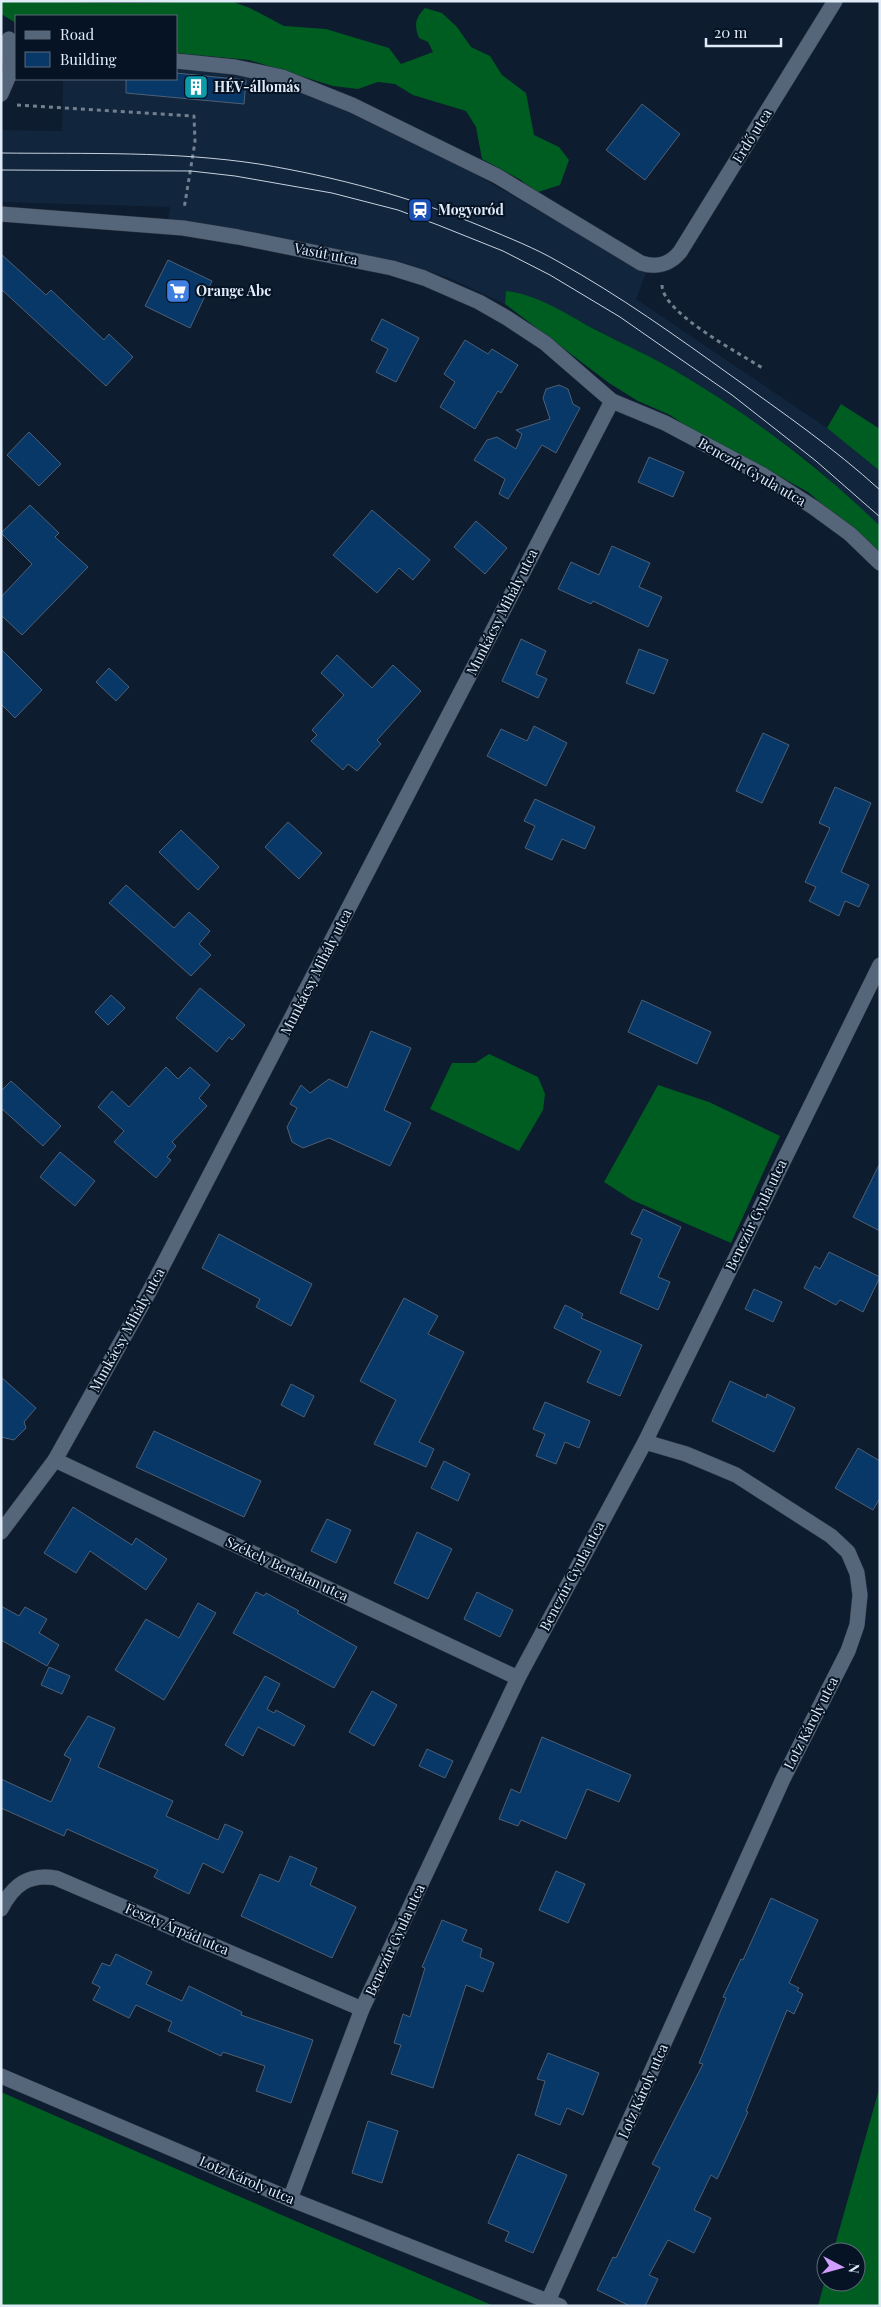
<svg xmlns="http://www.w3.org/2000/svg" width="881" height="2307" viewBox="0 0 881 2307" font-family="'Playfair Display',serif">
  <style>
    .built { fill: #11253c }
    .forest { fill: #005d21 }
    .building { fill: #083868; stroke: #4e5f74 }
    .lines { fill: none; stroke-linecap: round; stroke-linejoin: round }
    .minor-casing { stroke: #2d3442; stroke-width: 16 }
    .path { stroke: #727f8e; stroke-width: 3; stroke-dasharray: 4 4; stroke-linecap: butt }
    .minor { stroke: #55667b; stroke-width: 15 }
    .tram { stroke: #c7d2df; stroke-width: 1 }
    .labels { text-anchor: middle; stroke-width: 4; stroke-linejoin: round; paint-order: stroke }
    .poi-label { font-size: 14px; font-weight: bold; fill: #e0ebf7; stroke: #051324; text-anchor: start }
    .street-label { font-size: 14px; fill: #e0ebf7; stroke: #051324 }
  </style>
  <rect width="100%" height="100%" fill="#0d1c2e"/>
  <path class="built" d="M176 66 273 80 324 101 463 167 646 273 636 299 827 428 880 471V526L810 462 726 402 674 370 555 308 507 291 505 304 451 279 402 262 168 220 170 207 1 202V130L62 131 63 79H176Z"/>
  <g class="forest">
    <path d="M1 1 126 3 231 1 250 8 284 26 326 29 389 48 401 64 433 52 428 42 419 38C414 25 415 18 425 8L442 13 457 27 471 47 490 56 502 75 526 93 534 135 559 147 569 160 560 185 535 193 521 180 482 159 476 127 466 111 413 95 395 84 378 82 358 89 333 86 249 60 176 53V16H16V23L1 14Z"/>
    <path d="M506 291C541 295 570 317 600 332 625 345 650 356 674 370 749 414 818 466 880 526V554L808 492 768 470 711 443 670 415 638 401 609 383 505 304Z"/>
    <path d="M841 404 880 429V471L827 428Z"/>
    <path d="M489 1054 538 1077 545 1094 543 1110 519 1151 430 1109 452 1063H475Z"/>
    <path d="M658 1085 709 1102 780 1136 731 1243 632 1200 604 1182Z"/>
    <path d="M880 2086V2306H818L826 2276V2282H856V2252H833Z"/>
    <path d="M1 2092 284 2216 494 2306H1Z"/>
  </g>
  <g class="building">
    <path d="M176 73 246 80 244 104 126 93V79H176Z"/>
    <path d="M642 104 680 134 645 180 606 150Z"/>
    <path d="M1 254 46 295 51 290 104 340 109 334 133 357 106 386 1 289Z"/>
    <path d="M168 260 212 281 190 328 145 306Z"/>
    <path d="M382 319 419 338 396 382 376 372 388 349 371 340Z"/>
    <path d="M465 340 488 354 492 349 518 365 501 393 498 391 475 429 440 407 455 382 444 374Z"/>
    <path d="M559 385 568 389 573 404 580 408 556 453 542 445 508 499 499 494 505 479 474 460 487 440 497 437 516 449 522 434 516 430 550 419 543 398 546 389Z"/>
    <path d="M29 432 61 464 39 486 7 455Z"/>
    <path d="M649 457 684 472 673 497 638 482Z"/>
    <path d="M30 505 59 533 55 537 88 567 22 635 1 615V597L32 564 1 533Z"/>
    <path d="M372 510 430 560 413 580 399 568 377 593 333 555Z"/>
    <path d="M476 521 507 548 485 574 454 547Z"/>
    <path d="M612 546 650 563 639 587 662 597 648 627 593 601 591 604 558 589 571 562 599 575Z"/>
    <path d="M521 639 546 651 536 674 547 679 538 698 502 681Z"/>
    <path d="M1 649 42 690 15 718 1 704Z"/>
    <path d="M639 649 668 660 654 694 626 683Z"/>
    <path d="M337 655 372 688 393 665 421 691 377 740 381 744 357 771 348 764 343 770 311 741 317 735 312 730 344 695 321 673Z"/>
    <path d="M109 668 129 687 116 701 96 682Z"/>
    <path d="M534 726 567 743 546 786 487 756 501 729 527 741Z"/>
    <path d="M763 733 789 745 762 803 736 791Z"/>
    <path d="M835 787 871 803 841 872 869 885 859 907 845 901 839 916 809 901 816 887 805 882 830 828 819 823Z"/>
    <path d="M535 799 595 827 585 849 562 839 552 860 525 848 535 826 524 821Z"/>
    <path d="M288 822 322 853 299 879 265 847Z"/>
    <path d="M181 830 219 867 198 890 159 852Z"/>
    <path d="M126 885 174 928 189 912 210 931 199 944 211 955 191 976 109 903Z"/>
    <path d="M200 988 245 1025 232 1040 229 1037 217 1052 176 1018Z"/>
    <path d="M111 995 125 1008 108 1025 95 1012Z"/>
    <path d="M642 1000 711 1032 697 1064 628 1032Z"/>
    <path d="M371 1031 411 1048 384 1110 411 1123 390 1166 329 1138 303 1148 292 1142 287 1127 297 1108 290 1104 301 1085 310 1093 329 1079 347 1088Z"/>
    <path d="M166 1067 178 1079 190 1067 210 1085 199 1098 207 1106 172 1142 176 1146 167 1157 171 1160 156 1178 114 1142 124 1131 98 1107 112 1091 129 1107Z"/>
    <path d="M11 1081 61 1126 43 1146 1 1108V1091Z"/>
    <path d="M60 1152 95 1181 75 1206 40 1177Z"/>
    <path d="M880 1163V1231L853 1217Z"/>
    <path d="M643 1209 681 1227 658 1277 670 1282 658 1310 620 1293 642 1239 631 1234Z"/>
    <path d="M219 1234 312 1284 291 1326 256 1307 260 1299 202 1268Z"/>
    <path d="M829 1252 880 1277 863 1312 840 1300 836 1305 804 1288 815 1266 820 1269Z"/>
    <path d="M754 1289 782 1302 773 1322 745 1309Z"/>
    <path d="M404 1298 438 1316 428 1334 464 1352 419 1442 434 1449 426 1467 374 1444 396 1400 360 1381Z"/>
    <path d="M565 1305 583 1314 581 1318 642 1345 620 1396 587 1382 601 1351 554 1328Z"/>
    <path d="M1 1377 36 1408 24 1422 26 1428 14 1440 1 1437Z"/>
    <path d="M730 1381 766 1398 767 1394 795 1408 774 1452 712 1421Z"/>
    <path d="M291 1384 314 1396 304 1417 281 1405Z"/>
    <path d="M545 1402 590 1421 579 1448 565 1442 556 1464 536 1456 545 1434 533 1429Z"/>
    <path d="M154 1431 261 1481 244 1517 136 1467Z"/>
    <path d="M858 1448 880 1461V1498L873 1510 835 1488Z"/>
    <path d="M444 1461 470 1474 458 1501 431 1488Z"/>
    <path d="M73 1507 132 1545 136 1538 167 1559 146 1590 90 1551 76 1573 44 1553Z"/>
    <path d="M327 1519 351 1530 336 1563 311 1551Z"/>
    <path d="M417 1532 452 1549 428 1599 394 1583Z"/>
    <path d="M256 1592 264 1596 266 1593 299 1611 297 1613 357 1647 334 1688 233 1633Z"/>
    <path d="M477 1592 513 1610 500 1637 464 1619Z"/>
    <path d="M198 1603 216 1613 164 1700 115 1670 146 1619 179 1638Z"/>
    <path d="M1 1606 19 1616 25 1607 47 1619 39 1633 59 1645 47 1666 1 1640Z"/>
    <path d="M49 1667 70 1676 62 1694 41 1685Z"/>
    <path d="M265 1676 280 1684 267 1709 274 1713 276 1710 305 1726 294 1746 258 1727 243 1756 225 1745Z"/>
    <path d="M372 1691 397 1705 374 1746 349 1732Z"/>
    <path d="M88 1716 115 1728 98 1767 173 1801 166 1816 218 1840 225 1824 243 1832 223 1873 203 1863 189 1894 154 1877 158 1870 67 1829 64 1836 1 1808V1779L51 1802 71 1759 64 1755Z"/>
    <path d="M542 1737 631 1775 619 1802 587 1789 566 1839 521 1820 518 1826 499 1819 511 1789 520 1793Z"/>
    <path d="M427 1749 453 1761 445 1778 419 1766Z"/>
    <path d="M290 1856 317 1868 310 1885 356 1907 332 1958 241 1916 260 1874 279 1882Z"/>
    <path d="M556 1871 585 1884 568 1923 539 1910Z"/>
    <path d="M771 1898 818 1920 789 1983 799 1988 797 1991 803 1994 794 2014 787 2010 746 2111 748 2112 727 2158 717 2179 711 2175 694 2210 711 2218 694 2253 668 2240 649 2275 658 2279 645 2306H630L597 2290 613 2257 616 2258 660 2168 652 2164 703 2064 699 2063 726 1998 723 1997 741 1959 743 1960Z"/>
    <path d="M442 1920 467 1930 462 1941 482 1949 480 1957 494 1963 483 1992 466 1985 433 2088 391 2074 401 2045 394 2043 403 2014 410 2017 425 1968 422 1967Z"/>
    <path d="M116 1954 152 1972 146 1984 182 2001 189 1986 242 2012 241 2015 313 2040 291 2103 256 2091 265 2066 223 2052 221 2056 168 2031 172 2022 136 2005 129 2018 93 2000 100 1987 92 1983 102 1963 110 1966Z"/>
    <path d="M548 2053 599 2073 583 2115 567 2108 560 2125 535 2115 545 2081 537 2079Z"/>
    <path d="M368 2121 398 2131 382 2183 352 2173Z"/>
    <path d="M518 2154 567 2175 533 2253 505 2241 509 2232 488 2223Z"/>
  </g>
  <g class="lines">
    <defs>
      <g id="minor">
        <path d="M176 61 235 67 282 77 352 105 497 176 641 263C657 268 669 265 680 252L835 1"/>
        <path d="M1 94 10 73 9 39"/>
        <path d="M1 214 183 228 238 237 392 268 424 278 479 302 507 318 545 343 612 401 665 423 763 475 813 507 850 534 880 563"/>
        <path d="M55 1460 518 1678"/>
        <path d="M1 1532 55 1460 149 1292 612 401"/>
        <path d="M1 1909C13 1885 29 1873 56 1878L362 2009"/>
        <path d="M1 2076 290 2199 560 2306"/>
        <path d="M290 2199 362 2009 518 1678 645 1442 880 965"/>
        <path d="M548 2301 783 1779 848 1651 857 1625 860 1595 857 1573 848 1552 831 1536 736 1475 686 1454 645 1442"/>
      </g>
    </defs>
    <use href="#minor" class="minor-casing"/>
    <g class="path">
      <path d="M17 105 194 116 195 142 184 209"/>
      <path d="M662 285C662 313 741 354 764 369"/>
    </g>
    <use href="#minor" class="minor"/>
    <g class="tram">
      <path d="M1 153C87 154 174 151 259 164 337 177 411 197 483 227 509 238 535 248 559 262 620 296 676 336 733 377 783 413 834 448 880 490"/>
      <path d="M1 170 191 171 235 176 332 193 398 210 438 225 503 251 550 275 620 317 732 395 816 461 880 517"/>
    </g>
  </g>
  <defs>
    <symbol id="building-square" viewBox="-11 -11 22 22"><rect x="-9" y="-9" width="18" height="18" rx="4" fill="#0f9aa8" stroke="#051324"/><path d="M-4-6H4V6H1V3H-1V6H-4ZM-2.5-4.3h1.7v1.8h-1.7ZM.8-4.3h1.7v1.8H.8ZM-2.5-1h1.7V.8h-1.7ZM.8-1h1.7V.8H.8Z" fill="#fff"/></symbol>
    <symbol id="station-square" viewBox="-11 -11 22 22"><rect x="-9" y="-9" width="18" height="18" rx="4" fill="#1a4fb4" stroke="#051324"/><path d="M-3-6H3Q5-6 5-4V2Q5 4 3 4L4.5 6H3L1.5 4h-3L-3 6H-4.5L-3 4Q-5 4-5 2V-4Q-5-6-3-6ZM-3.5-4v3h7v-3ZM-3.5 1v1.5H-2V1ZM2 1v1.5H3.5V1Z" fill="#fff"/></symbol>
    <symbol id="supermarket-square" viewBox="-11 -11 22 22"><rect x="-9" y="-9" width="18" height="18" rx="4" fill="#3f7fe0" stroke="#051324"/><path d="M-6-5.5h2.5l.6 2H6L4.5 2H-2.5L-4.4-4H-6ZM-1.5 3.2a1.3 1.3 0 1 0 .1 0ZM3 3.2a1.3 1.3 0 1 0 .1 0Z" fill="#fff"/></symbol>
  </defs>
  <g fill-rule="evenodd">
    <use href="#building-square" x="182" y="73" width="28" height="28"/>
    <use href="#station-square" x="406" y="196" width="28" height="28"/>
    <use href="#supermarket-square" x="164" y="277" width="28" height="28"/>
  </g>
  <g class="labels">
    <g class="poi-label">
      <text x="214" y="92">HÉV-állomás</text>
      <text x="438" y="215">Mogyoród</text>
      <text x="196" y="296">Orange Abc</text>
    </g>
    <g class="street-label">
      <text transform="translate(752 136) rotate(-58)" y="5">Erdő utca</text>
      <text transform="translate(326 254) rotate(11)" y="5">Vasút utca</text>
      <text transform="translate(752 472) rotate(30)" y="5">Benczúr Gyula utca</text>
      <text transform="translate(502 612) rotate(-63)" y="5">Munkácsy Mihály utca</text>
      <text transform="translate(316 972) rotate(-63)" y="5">Munkácsy Mihály utca</text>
      <text transform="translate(756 1215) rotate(-64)" y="5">Benczúr Gyula utca</text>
      <text transform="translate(127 1330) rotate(-61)" y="5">Munkácsy Mihály utca</text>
      <text transform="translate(287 1569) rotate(25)" y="5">Székely Bertalan utca</text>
      <text transform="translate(572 1576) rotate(-62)" y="5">Benczúr Gyula utca</text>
      <text transform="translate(811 1723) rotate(-63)" y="5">Lotz Károly utca</text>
      <text transform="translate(177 1929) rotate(23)" y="5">Feszty Árpád utca</text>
      <text transform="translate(395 1940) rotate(-65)" y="5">Benczúr Gyula utca</text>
      <text transform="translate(643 2091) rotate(-66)" y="5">Lotz Károly utca</text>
      <text transform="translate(247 2180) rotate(23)" y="5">Lotz Károly utca</text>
    </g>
  </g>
  <rect width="881" height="2307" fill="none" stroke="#e0ebf7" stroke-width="5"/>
  <rect x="15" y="15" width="162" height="65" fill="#051324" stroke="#5d6978"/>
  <rect x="25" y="31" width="25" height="8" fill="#55667b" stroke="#5d6978"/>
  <text x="60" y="40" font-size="15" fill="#e0ebf7">Road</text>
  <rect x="25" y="52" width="25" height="15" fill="#083868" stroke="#5d6978"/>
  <text x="60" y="65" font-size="15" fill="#e0ebf7">Building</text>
  <g transform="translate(841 2267) rotate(96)"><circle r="24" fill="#051324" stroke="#5d6978"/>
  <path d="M0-4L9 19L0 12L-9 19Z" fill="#d19dfe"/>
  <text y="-8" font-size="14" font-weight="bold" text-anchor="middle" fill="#e0ebf7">N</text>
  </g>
  <path d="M706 38v8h75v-8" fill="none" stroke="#e0ebf7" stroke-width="2.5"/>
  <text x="714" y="38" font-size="15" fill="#e0ebf7" stroke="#051324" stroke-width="4" paint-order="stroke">20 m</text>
</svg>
